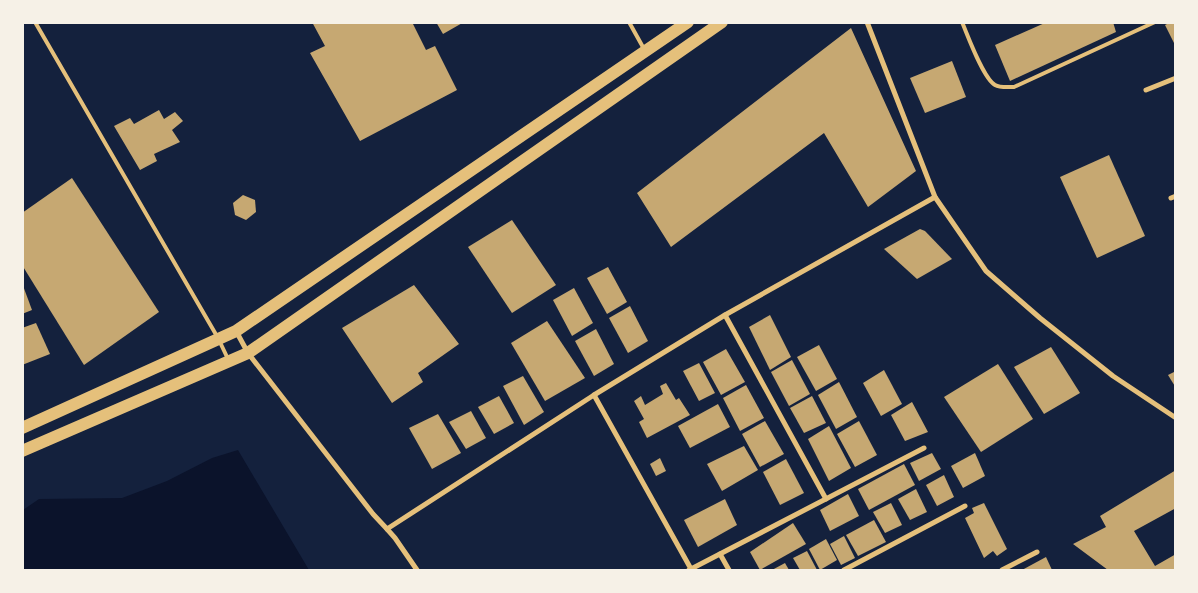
<svg xmlns="http://www.w3.org/2000/svg" width="1198" height="593" viewBox="0 0 1198 593" font-family="'Zilla Slab',serif">
  <style>
    .water { fill: #0b132b }
    .building { fill: #c6a872 }
    .lines { fill: none; stroke-linecap: round; stroke-linejoin: round }
    .service { stroke: #e5c07b; stroke-width: 4 }
    .minor { stroke: #e5c07b; stroke-width: 5 }
    .primary { stroke: #e5c07b; stroke-width: 12 }
  </style>
  <rect width="100%" height="100%" fill="#14213d"/>
  <path class="water" d="M238 450 309 570H23V510L39 499 122 498 167 481 212 458Z"/>
  <g class="building">
    <path d="M312 22H412L426 50 435 46 457 90 360 141 310 53 325 46Z"/>
    <path d="M436 22H464L443 34Z"/>
    <path d="M1047 22H1113L1116 32 1010 81 995 45Z"/>
    <path d="M1171 22H1176V47L1165 25Z"/>
    <path d="M851 28 916 171 868 207 824 133 671 247 637 193Z"/>
    <path d="M952 61 966 97 925 113 910 78Z"/>
    <path d="M159 110 164 119 175 112 183 121 172 130 180 142 154 154 157 161 140 170 114 126 130 118 134 124Z"/>
    <path d="M1109 155 1145 236 1097 258 1060 177Z"/>
    <path d="M72 178 159 312 84 365 22 265V213Z"/>
    <path d="M243 195 255 200 256 212 246 220 235 215 233 203Z"/>
    <path d="M512 220 556 285 512 313 468 247Z"/>
    <path d="M920 229 925 231 952 259 917 279 884 249Z"/>
    <path d="M608 267 627 302 607 314 587 278Z"/>
    <path d="M22 283 32 310 22 314Z"/>
    <path d="M414 285 459 344 418 373 423 382 392 403 342 328Z"/>
    <path d="M574 288 593 323 572 336 553 300Z"/>
    <path d="M630 306 648 341 628 353 609 318Z"/>
    <path d="M770 315 791 357 770 370 749 327Z"/>
    <path d="M547 321 585 378 545 401 511 343Z"/>
    <path d="M36 323 50 354 22 365V328Z"/>
    <path d="M596 329 614 364 594 376 575 341Z"/>
    <path d="M819 345 837 379 816 391 797 357Z"/>
    <path d="M1051 347 1080 393 1044 414 1014 367Z"/>
    <path d="M726 349 745 382 721 395 703 362Z"/>
    <path d="M792 360 810 394 789 406 771 372Z"/>
    <path d="M699 363 715 393 699 401 683 371Z"/>
    <path d="M998 364 1033 419 981 452 944 397Z"/>
    <path d="M884 370 902 404 881 416 863 383Z"/>
    <path d="M1176 371V388L1168 375Z"/>
    <path d="M523 376 544 412 524 425 503 386Z"/>
    <path d="M839 382 857 417 836 429 818 395Z"/>
    <path d="M666 383 676 400 679 398 690 415 647 438 639 422 644 419 634 401 641 396 645 405 663 394 660 386Z"/>
    <path d="M746 385 764 418 740 431 723 398Z"/>
    <path d="M499 396 514 423 494 434 478 407Z"/>
    <path d="M812 396 826 423 804 433 790 408Z"/>
    <path d="M912 402 928 432 905 441 891 415Z"/>
    <path d="M718 404 730 427 690 448 678 426Z"/>
    <path d="M471 411 486 438 466 449 449 422Z"/>
    <path d="M438 414 461 453 432 469 409 428Z"/>
    <path d="M765 421 784 454 760 467 742 434Z"/>
    <path d="M859 421 877 455 855 467 837 434Z"/>
    <path d="M829 426 851 468 829 481 808 439Z"/>
    <path d="M744 446 758 470 722 491 707 464Z"/>
    <path d="M932 453 941 469 919 481 910 463Z"/>
    <path d="M975 453 985 476 963 488 951 466Z"/>
    <path d="M660 458 666 471 656 476 650 464Z"/>
    <path d="M786 459 804 493 780 505 763 472Z"/>
    <path d="M904 464 915 485 869 510 858 489Z"/>
    <path d="M1176 470V508L1134 531 1155 566 1176 554V570H1108L1073 544 1106 527 1100 516Z"/>
    <path d="M944 475 954 497 937 506 926 485Z"/>
    <path d="M916 489 927 512 910 520 898 499Z"/>
    <path d="M848 494 859 516 830 531 820 510Z"/>
    <path d="M725 499 737 525 698 547 684 520Z"/>
    <path d="M891 503 902 525 885 533 873 512Z"/>
    <path d="M984 503 1007 549 997 556 993 551 984 558 965 518 974 513 972 508Z"/>
    <path d="M874 520 886 542 858 556 846 535Z"/>
    <path d="M793 523 806 544 760 570 750 552Z"/>
    <path d="M844 536 855 558 841 565 830 544Z"/>
    <path d="M826 539 837 560 820 570 809 549Z"/>
    <path d="M807 551 817 570H800L793 558Z"/>
    <path d="M1046 557 1052 570H1022Z"/>
    <path d="M785 563 789 570H772Z"/>
  </g>
  <g class="lines">
    <g class="service">
      <path d="M35 22 218 338 228 359"/>
      <path d="M629 22 644 49"/>
      <path d="M962 22C968 36 983 78 995 85 1000 88 1008 87 1014 87L1155 22"/>
    </g>
    <g class="minor">
      <path d="M867 22 935 197 986 271 1040 318 1113 376 1176 418"/>
      <path d="M1146 90 1176 78"/>
      <path d="M1171 198 1176 196"/>
      <path d="M725 315 826 499"/>
      <path d="M236 331 248 353 373 514 387 529 594 395 725 315 935 197"/>
      <path d="M594 395 691 569 689 570"/>
      <path d="M387 529 395 538 417 570"/>
      <path d="M720 554 729 570"/>
      <path d="M691 569 924 448"/>
      <path d="M844 570 965 506"/>
      <path d="M1002 570 1037 552"/>
    </g>
    <g class="primary">
      <path d="M22 428 236 331 688 22"/>
      <path d="M22 451 248 353 722 22"/>
    </g>
  </g>
  <rect width="1198" height="593" fill="none" stroke="#f6f1e7" stroke-width="48"/>
</svg>
